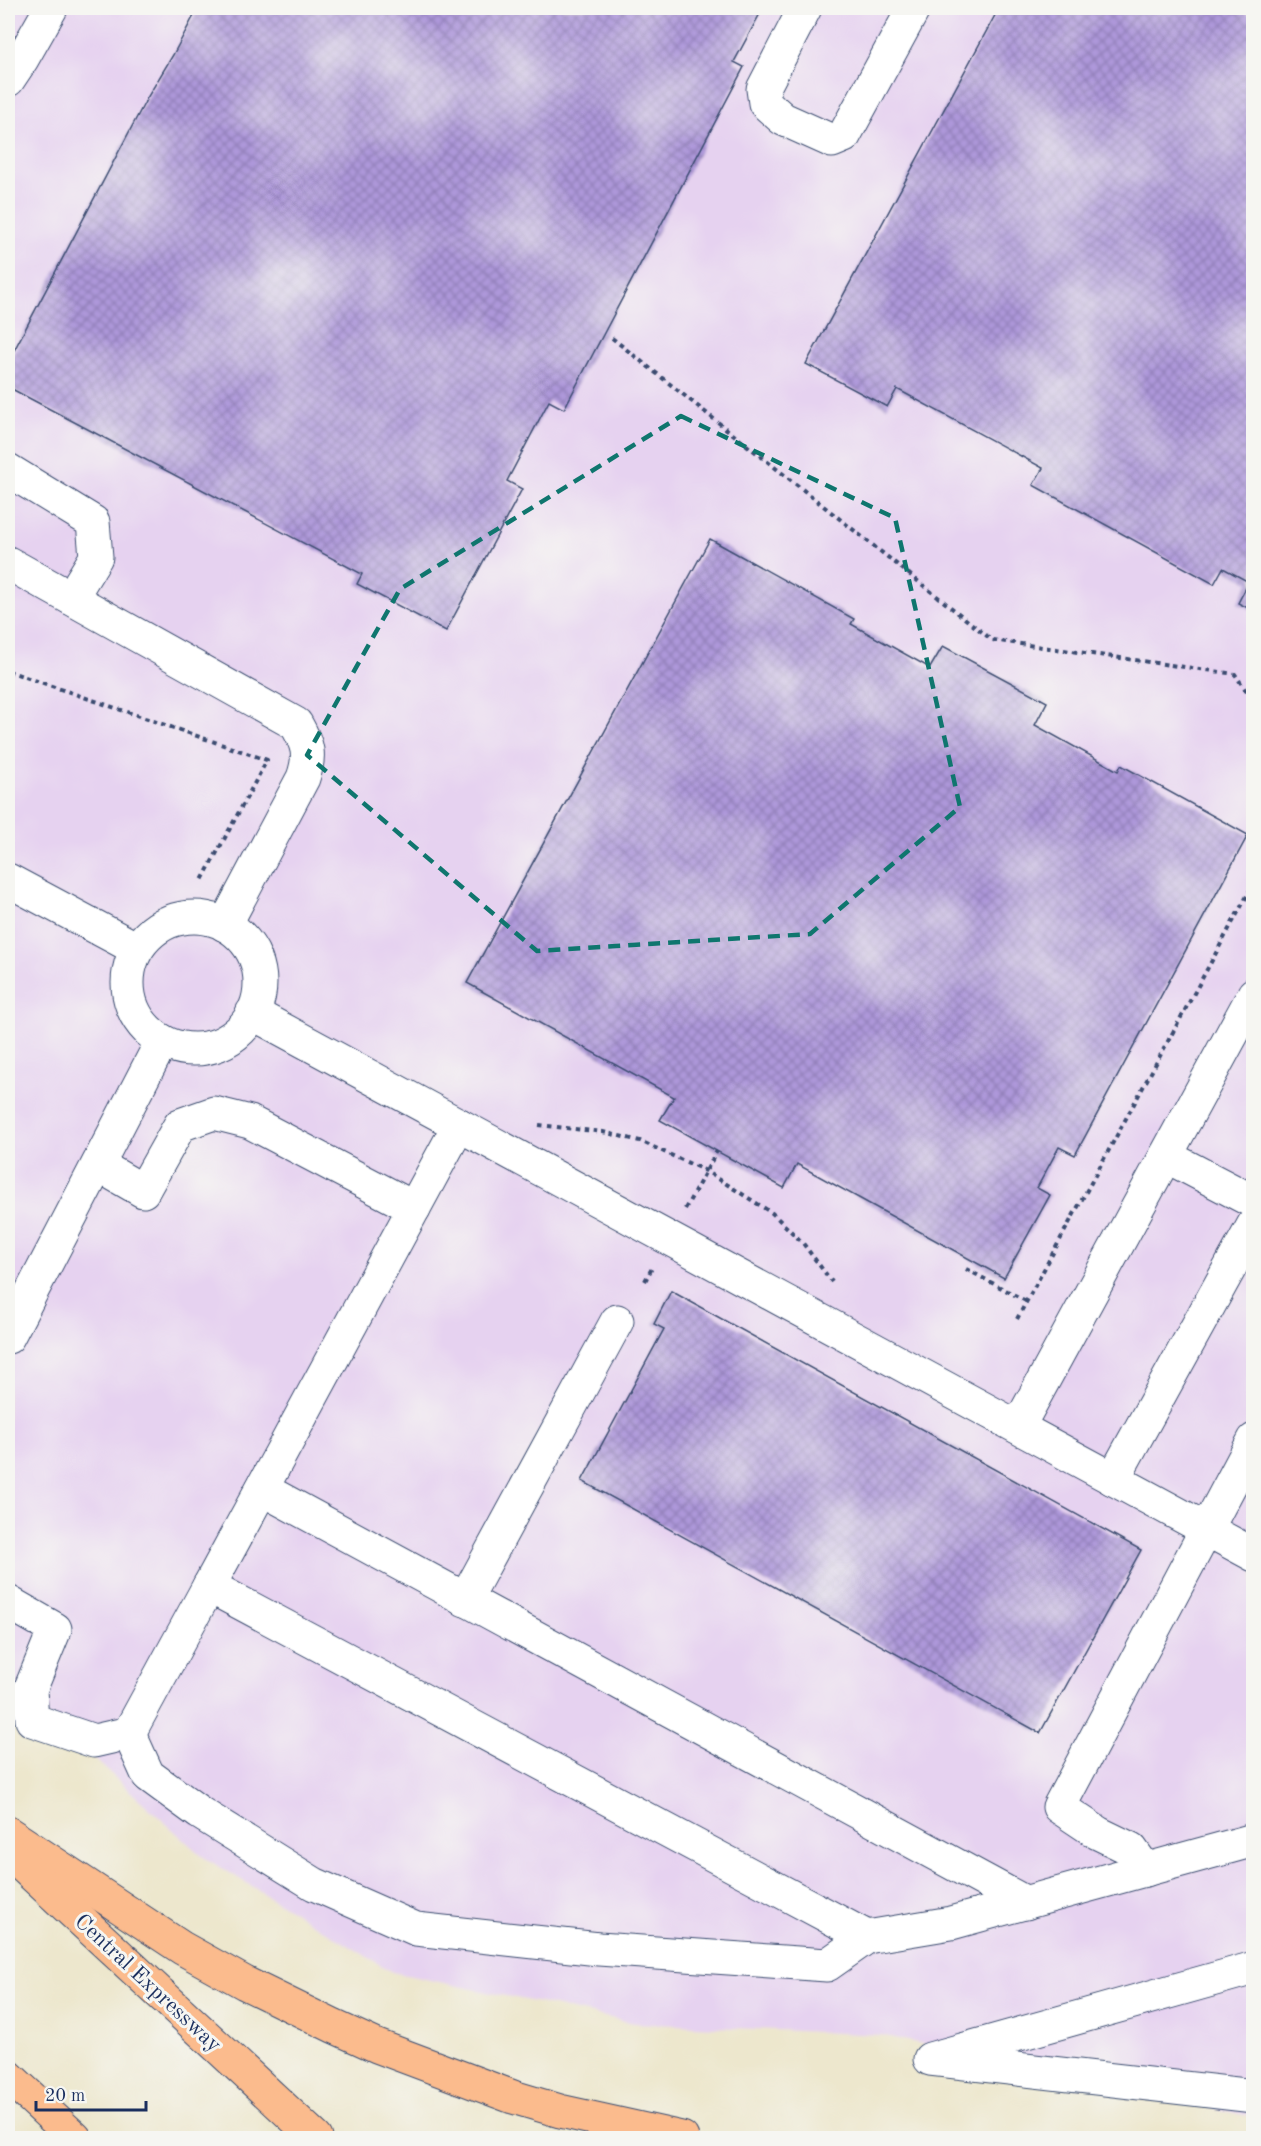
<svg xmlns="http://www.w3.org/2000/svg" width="1261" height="2146" viewBox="0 0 1261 2146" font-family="'Old Standard TT',serif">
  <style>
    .built { fill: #e6d2f0 }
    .building { fill: url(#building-cross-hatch) }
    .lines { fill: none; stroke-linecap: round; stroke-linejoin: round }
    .minor-casing { stroke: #3a4b6f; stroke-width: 35 }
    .major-casing { stroke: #3a4b6f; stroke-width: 35 }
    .highway-casing { stroke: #3a4b6f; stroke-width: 35 }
    .path { stroke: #3a4b6f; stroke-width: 4; stroke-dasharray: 4.5 4.5; stroke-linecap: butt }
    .minor { stroke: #fff; stroke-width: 33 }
    .major { stroke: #fbbb8d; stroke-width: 33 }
    .highway { stroke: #fbbb8d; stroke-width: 33 }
    .marked { fill: none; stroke: #0f766e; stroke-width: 4.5; stroke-dasharray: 12 8; stroke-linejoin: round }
    .labels { text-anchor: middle; stroke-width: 6; stroke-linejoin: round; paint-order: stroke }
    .street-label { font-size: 22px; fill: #1b2f5e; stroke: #f6f6f2 }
  </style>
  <defs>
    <pattern id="building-cross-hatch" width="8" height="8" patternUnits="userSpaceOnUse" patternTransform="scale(1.5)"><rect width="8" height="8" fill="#ae98da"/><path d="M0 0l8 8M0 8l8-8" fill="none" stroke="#8d7cb4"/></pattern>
  </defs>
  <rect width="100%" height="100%" fill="#f6f6f2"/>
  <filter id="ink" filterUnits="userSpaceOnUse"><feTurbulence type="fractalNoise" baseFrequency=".0167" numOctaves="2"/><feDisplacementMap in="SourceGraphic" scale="12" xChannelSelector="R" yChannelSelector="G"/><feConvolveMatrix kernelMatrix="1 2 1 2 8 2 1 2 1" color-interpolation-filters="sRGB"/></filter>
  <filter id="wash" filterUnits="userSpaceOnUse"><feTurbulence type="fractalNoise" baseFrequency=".008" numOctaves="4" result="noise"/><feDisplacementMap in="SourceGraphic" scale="24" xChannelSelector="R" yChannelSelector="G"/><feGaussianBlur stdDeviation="1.35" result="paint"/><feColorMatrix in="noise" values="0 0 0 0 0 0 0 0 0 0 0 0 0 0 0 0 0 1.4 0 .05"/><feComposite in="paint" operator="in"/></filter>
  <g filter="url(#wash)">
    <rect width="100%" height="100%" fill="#ede7cd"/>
    <path class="built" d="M8 8H1253V2117L881 2035 634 2023 392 1972 202 1856 8 1681Z"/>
    <g id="blocks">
      <g class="building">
        <path d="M198 8H763L734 62 744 67 564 409 549 401 507 481 522 489 446 631 357 584 362 574 8 387V362L147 98 173 55Z"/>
        <path d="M999 8H1236L1254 17V611L1238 603 1249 582 1223 568 1214 584 1033 485 1043 468 897 389 887 407 806 364Z"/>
        <path d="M710 539 854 619 851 624 930 668 943 646 1047 702 1035 725 1118 771 1121 765 1248 835 1075 1155 1059 1147 1037 1188 1050 1195 1004 1278 797 1164 784 1188 660 1120 674 1097 467 983Z"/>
        <path d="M671 1291 1141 1550 1040 1733 582 1481 664 1329 654 1324Z"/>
      </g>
    </g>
  </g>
  <g filter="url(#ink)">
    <use href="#blocks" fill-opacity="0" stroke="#3a4b6f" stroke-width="1.5"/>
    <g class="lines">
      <defs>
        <g id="minor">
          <path d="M805 8 763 89 765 103 783 119 832 141 844 136 914 8"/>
          <path d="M8 80 22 59 51 8"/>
          <path d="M8 470 93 522 96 557 71 598"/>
          <path d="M8 563 296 724C308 745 311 755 303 778L225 925"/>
          <path d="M8 880 137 949"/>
          <circle cx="194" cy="983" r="66"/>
          <path d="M252 1013 1254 1555"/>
          <path d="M459 1125 209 1586 867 1937 951 1923 1254 1840"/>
          <path d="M1166 1156 1254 1202"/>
          <path d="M98 1165 143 1191 180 1125 214 1113 250 1122 414 1208"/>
          <path d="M8 1337 162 1041"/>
          <path d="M1018 1427 1254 994"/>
          <path d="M1113 1479 1254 1224"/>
          <path d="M262 1489 1026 1903"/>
          <path d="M465 1600 617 1321"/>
          <path d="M8 1602 55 1629 30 1690 32 1720 94 1741 129 1733 209 1586"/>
          <path d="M129 1733 148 1775 200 1813 314 1884 416 1929 599 1949 827 1965 867 1937"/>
          <path d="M1146 1870 1131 1849 1098 1833 1059 1807 1254 1440"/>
          <path d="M1254 1968 930 2059 1254 2096"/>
        </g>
        <g id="major">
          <path d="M8 1833 182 1948 245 1983 333 2026 377 2046 513 2097 560 2111 682 2138"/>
          <path d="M10 1854 316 2138"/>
        </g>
        <path id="highway" d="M8 2076 75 2138"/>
      </defs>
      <use href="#minor" class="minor-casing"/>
      <use href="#major" class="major-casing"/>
      <use href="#highway" class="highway-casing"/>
      <g class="path">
        <path d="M612 338 992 640 1235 674 1254 703"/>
        <path d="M8 671 267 760 201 882"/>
        <path d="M539 1125 603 1132 640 1141 706 1171 772 1213 802 1242 832 1282"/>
        <path d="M685 1209 717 1151"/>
        <path d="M966 1269 1026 1301"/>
        <path d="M645 1281 652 1268"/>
        <path d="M1017 1319 1254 883"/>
      </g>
      <use href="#minor" class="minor"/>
      <use href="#major" class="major"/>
      <use href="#highway" class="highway"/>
    </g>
  </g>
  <path class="marked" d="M681 416 895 518 960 807 810 934 537 951 307 755 400 589Z"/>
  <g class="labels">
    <g class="street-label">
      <text transform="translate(149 1982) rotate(43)" y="8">Central Expressway</text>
    </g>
  </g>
  <rect width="1261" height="2146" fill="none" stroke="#f6f6f2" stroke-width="30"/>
  <path d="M36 2101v9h110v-9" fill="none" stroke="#1b2f5e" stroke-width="3"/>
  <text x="45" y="2101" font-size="18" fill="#1b2f5e" stroke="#f6f6f2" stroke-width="4.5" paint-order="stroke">20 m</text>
</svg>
